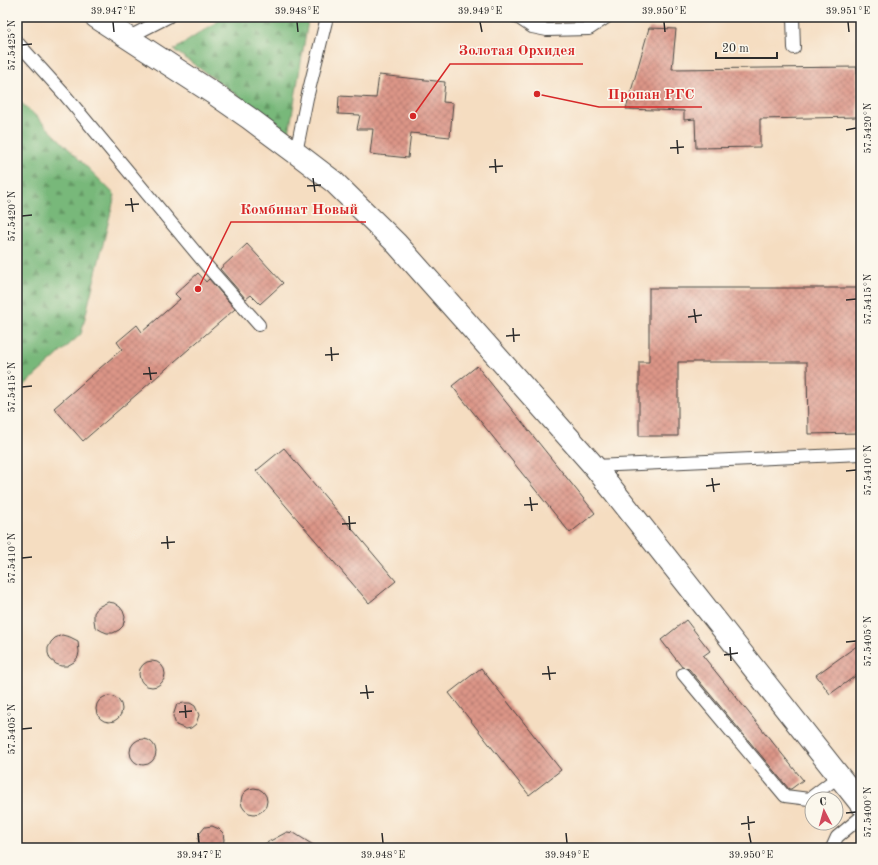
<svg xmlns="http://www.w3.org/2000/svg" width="878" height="865" viewBox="0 0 878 865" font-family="'Old Standard TT',serif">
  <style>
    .forest { fill: url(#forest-firs); stroke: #527252 }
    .building { fill: url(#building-cross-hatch) }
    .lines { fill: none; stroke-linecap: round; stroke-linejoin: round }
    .service-casing { stroke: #494642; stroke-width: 14 }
    .minor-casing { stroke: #494642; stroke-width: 24 }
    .service { stroke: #fff; stroke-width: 12 }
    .minor { stroke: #fff; stroke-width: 22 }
    .ticks { fill: none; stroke: #2b2b2b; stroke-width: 1.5 }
    .leader { fill: none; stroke: #d62828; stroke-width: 1.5 }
    .callout-dot { fill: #d62828; stroke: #fbf7ec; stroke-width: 1.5 }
    .callout-label { font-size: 15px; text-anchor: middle; font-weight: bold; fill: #d62828; stroke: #fbf7ec; stroke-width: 3; stroke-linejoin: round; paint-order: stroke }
    .neatline { fill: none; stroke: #2b2b2b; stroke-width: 1.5 }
    .ticks-label { font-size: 10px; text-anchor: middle; fill: #2b2b2b }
  </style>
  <defs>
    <pattern id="forest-firs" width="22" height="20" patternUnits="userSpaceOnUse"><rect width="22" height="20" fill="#78b87a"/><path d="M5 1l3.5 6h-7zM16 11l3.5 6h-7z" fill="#639664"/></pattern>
    <pattern id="building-cross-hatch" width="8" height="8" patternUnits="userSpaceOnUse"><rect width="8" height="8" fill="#dc9587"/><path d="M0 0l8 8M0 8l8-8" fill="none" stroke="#b37a6f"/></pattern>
  </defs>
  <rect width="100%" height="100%" fill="#fbf7ec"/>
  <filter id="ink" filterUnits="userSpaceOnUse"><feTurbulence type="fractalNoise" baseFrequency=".025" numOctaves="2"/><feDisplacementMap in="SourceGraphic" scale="8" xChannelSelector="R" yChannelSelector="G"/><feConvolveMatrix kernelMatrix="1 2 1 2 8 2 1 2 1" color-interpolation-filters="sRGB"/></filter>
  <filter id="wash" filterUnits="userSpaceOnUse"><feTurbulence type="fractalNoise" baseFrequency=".012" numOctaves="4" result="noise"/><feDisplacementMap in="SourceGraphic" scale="16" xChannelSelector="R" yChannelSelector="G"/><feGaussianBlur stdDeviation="0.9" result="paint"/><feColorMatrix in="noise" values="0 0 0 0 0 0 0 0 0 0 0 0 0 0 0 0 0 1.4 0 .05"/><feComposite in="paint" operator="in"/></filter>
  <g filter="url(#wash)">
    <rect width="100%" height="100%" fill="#f5ddc1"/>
    <g class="forest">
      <path d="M224 17H280L308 21 289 133 174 50Z"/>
      <path d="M17 99 38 118 115 195 81 334 17 392Z"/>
    </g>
    <g id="blocks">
      <g class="building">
        <path d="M649 28 676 29 672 69 857 67 858 117 760 119V147L696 148 695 119 684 120V111L626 109Z"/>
        <path d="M379 75 445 82 443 102 453 103 450 137 411 133 408 158 370 154 373 129H357L360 115 338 114 339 96 376 98Z"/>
        <path d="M247 244 283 283 260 304 251 295 246 299 220 269Z"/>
        <path d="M198 273 206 282 209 279 235 309 83 441 54 408 122 349 117 342 137 325 142 332 180 299 175 294Z"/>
        <path d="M649 288H861V433L808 434 807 362H678V436H639V362H649Z"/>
        <path d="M477 366 595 513 570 533 452 386Z"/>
        <path d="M284 448 396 581 369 603 256 471Z"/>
        <path d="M108 602 114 603 120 607 123 611 125 617 123 626 119 630 113 633H107L102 631 95 627 94 620V613L98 607Z"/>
        <path d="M686 620 710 651 703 656 803 780 791 789H789L689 669 682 667 661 640Z"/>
        <path d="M62 635 70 637 78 641 79 652 78 657 74 662 67 666H61L56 664 50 659 48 653V648L51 642 55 638Z"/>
        <path d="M861 643V672L830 694 816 675Z"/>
        <circle cx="152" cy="674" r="13"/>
        <path d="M481 668 561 770 529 795 449 693Z"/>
        <circle cx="109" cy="709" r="13"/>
        <path d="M185 703H190L195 706 199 715 196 724 191 728 186 729 176 725 173 716 177 704Z"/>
        <circle cx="143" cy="752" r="13"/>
        <circle cx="254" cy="801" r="13"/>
        <path d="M212 826 219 829 223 833 224 840 222 848H200L198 839 200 833 205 827Z"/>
        <path d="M287 832 294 833 318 848H257Z"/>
      </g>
    </g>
  </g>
  <g filter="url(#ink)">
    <use href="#blocks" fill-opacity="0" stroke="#494642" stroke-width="1"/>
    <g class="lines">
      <defs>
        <g id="service">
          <path d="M517 17 532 27 547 30 589 29 607 17"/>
          <path d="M793 17 794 48"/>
          <path d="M129 37 168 17"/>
          <path d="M17 42 64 94 207 266 259 325"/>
          <path d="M296 153 307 98 327 17"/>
          <path d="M594 466 861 454"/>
          <path d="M683 674 785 796 809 799 839 776"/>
          <path d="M832 848 837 837 861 817"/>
        </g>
        <path id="minor" d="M96 17 213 93 249 118 304 159 334 182 396 243 594 466 861 804"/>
      </defs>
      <use href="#service" class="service-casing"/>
      <use href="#minor" class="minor-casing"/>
      <use href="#service" class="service"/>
      <use href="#minor" class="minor"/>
    </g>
  </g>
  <path class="ticks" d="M113 22 114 32M297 22 298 32M480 22 482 32M664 22 665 32M848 22 849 32M22 45 32 44M846 130 856 128M677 140 678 154M670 148 684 147M495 159 496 173M489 167 503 166M313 178 315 192M307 186 321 185M131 198 133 212M125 205 139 204M22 216 32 215M846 300 856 299M694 309 696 323M688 317 702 315M513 328 514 342M506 336 520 335M331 347 332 361M325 355 339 354M149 367 151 380M143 374 157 373M22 387 32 386M846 471 856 470M712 478 714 492M706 486 720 484M530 497 532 511M524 505 538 504M349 516 350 530M342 524 356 523M167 536 168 549M161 543 175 542M22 558 32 557M846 642 856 641M730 647 731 661M724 655 738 653M548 666 550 680M542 674 556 673M366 685 368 699M360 693 374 692M185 705 186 718M179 712 192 711M22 729 32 728M846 813 856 812M748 816 749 830M741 824 755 822M198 833 199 843M382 833 383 843M566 833 567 843M749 833 751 843"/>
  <path class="leader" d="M413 116L450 64H583M537 94L599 107H702M198 289L231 222H366"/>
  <g class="callout-dot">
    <circle cx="413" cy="116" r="4"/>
    <circle cx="537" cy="94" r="4"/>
    <circle cx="198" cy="289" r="4"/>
  </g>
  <g class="callout-label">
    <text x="517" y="55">Золотая Орхидея</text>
    <text x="651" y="99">Пропан РГС</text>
    <text x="299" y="214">Комбинат Новый</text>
  </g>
  <rect width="878" height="865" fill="none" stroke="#fbf7ec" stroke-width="44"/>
  <g transform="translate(824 811) rotate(354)"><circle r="19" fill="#fbf7ec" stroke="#a8a59f"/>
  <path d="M0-3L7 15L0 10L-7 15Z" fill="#d1495b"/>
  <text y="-6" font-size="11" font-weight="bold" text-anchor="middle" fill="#2b2b2b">С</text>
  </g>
  <path d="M716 52v6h61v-6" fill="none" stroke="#2b2b2b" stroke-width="2"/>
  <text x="722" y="52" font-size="12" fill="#2b2b2b" stroke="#fbf7ec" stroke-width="3" paint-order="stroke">20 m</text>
  <rect x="22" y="22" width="834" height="821" class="neatline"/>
  <g class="ticks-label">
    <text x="113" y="14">39.947°E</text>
    <text x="297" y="14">39.948°E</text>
    <text x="480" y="14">39.949°E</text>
    <text x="664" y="14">39.950°E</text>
    <text x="848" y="14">39.951°E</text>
    <text transform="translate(11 45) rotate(-90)" y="4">57.5425°N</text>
    <text transform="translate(867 128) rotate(-90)" y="4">57.5420°N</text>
    <text transform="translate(11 216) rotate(-90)" y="4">57.5420°N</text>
    <text transform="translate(867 299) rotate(-90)" y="4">57.5415°N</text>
    <text transform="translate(11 387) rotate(-90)" y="4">57.5415°N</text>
    <text transform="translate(867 470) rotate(-90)" y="4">57.5410°N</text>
    <text transform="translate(11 558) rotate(-90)" y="4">57.5410°N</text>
    <text transform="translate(867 641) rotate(-90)" y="4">57.5405°N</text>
    <text transform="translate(11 729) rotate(-90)" y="4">57.5405°N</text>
    <text transform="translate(867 812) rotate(-90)" y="4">57.5400°N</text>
    <text x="199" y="858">39.947°E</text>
    <text x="383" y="858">39.948°E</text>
    <text x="567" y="858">39.949°E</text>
    <text x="751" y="858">39.950°E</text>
  </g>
</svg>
